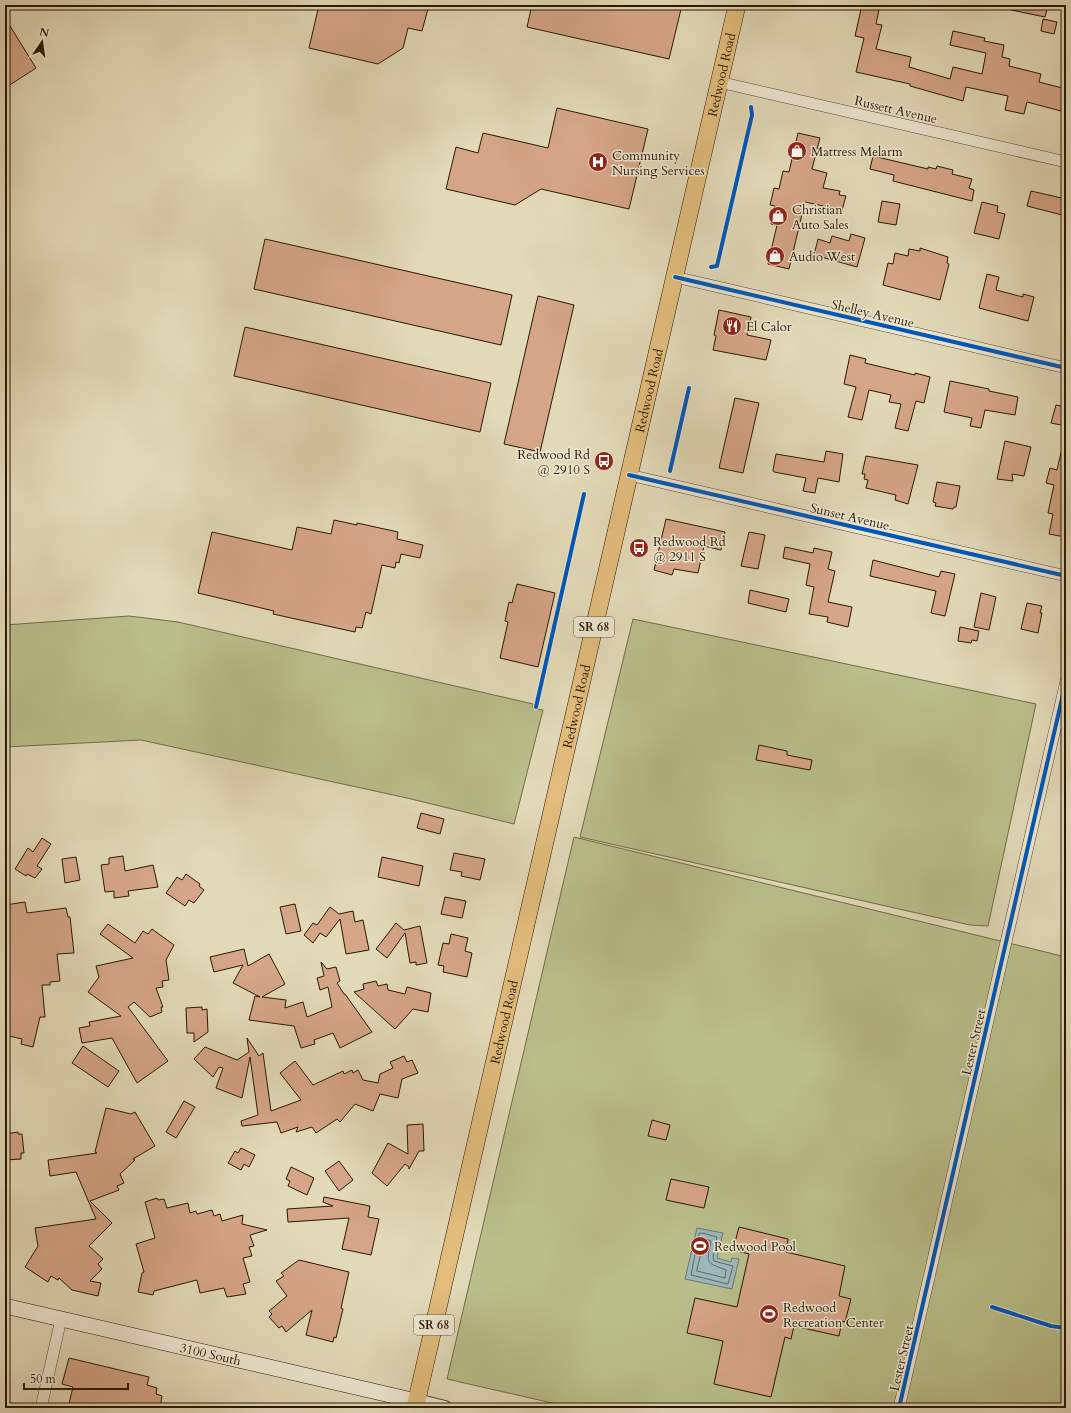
<svg xmlns="http://www.w3.org/2000/svg" width="1071" height="1413" viewBox="0 0 1071 1413" font-family="Cardo,serif">
  <style>
    .green { fill: #b9be8a; stroke: #706b46 }
    .water { fill: #9bb7bb; stroke: #6d7771 }
    .lines { fill: none; stroke-linecap: round; stroke-linejoin: round }
    .shore { stroke: #62685e; stroke-width: 1 }
    .building { fill: #d5a587; stroke: #281802 }
    .minor-casing { stroke: #564830; stroke-width: 12 }
    .tertiary-casing { stroke: #564830; stroke-width: 16 }
    .secondary-casing { stroke: #281802; stroke-width: 16 }
    .primary-casing { stroke: #281802; stroke-width: 18 }
    .minor { stroke: #ece6d1; stroke-width: 11 }
    .tertiary { stroke: #ece6d1; stroke-width: 14 }
    .secondary { stroke: #ece6d1; stroke-width: 15 }
    .primary { stroke: #e1bc7c; stroke-width: 17 }
    .cycleway-casing { stroke: #ece6d1; stroke-width: 6 }
    .cycleway { stroke: #0057b8; stroke-width: 4 }
    .labels { text-anchor: middle; stroke-width: 3; stroke-linejoin: round; paint-order: stroke }
    .shield { fill: #ece6d1; stroke: #635640; stroke-width: 1 }
    .shield-label { font-size: 12px; font-weight: bold; fill: #281802 }
    .street-label { font-size: 13px; fill: #281802; stroke: #ece6d1 }
    .poi-label { font-size: 13px; fill: #281802; stroke: #ece6d1; text-anchor: start }
  </style>
  <rect width="100%" height="100%" fill="#e2d9b8"/>
  <filter id="stains"><feTurbulence type="fractalNoise" baseFrequency=".005" numOctaves="4"/><feColorMatrix values="0 0 0 0 .2 0 0 0 0 .09 0 0 0 0 .02 0 0 0 .5 -.17"/></filter>
  <radialGradient id="worn" r=".72"><stop offset=".6" stop-color="#630" stop-opacity="0"/><stop offset="1" stop-color="#630" stop-opacity=".3"/></radialGradient>
  <g class="green">
    <path d="M129 616 178 622 533 704V708L543 710 514 824 407 798 141 740 5 747V625Z"/>
    <path d="M633 619 1036 704 988 926 970 925 580 837Z"/>
    <path d="M574 837 1066 957V1408H574L447 1379Z"/>
  </g>
  <path class="water" d="M697 1228 723 1233 717 1258 731 1262 732 1258 739 1259 732 1289 685 1279Z"/>
  <g class="lines">
    <g class="shore">
      <path d="M702 1233 717 1237 713 1257 714 1261 733 1266 728 1284 691 1275 699 1234Z"/>
      <path d="M705 1239 711 1241C707 1263 704 1262 726 1270L725 1278 697 1271Z"/>
    </g>
  </g>
  <g class="building">
    <path d="M319 5H429L422 31 408 28 403 48 378 64 309 48Z"/>
    <path d="M532 5H682L669 59 527 27Z"/>
    <path d="M862 5H880L876 24 882 25 876 49 911 57 909 67 950 79 953 67 982 74 986 53 950 45 953 31 985 38 984 41 1004 45 1002 57 1010 59 1009 66 1041 74 1039 82 1066 89 1061 111 1027 102 1024 114 1005 110 1008 96 966 87 963 101 910 86V84L856 72 864 38 855 36Z"/>
    <path d="M1011 5H1048L1045 17 1011 10Z"/>
    <path d="M5 18 36 68 5 88Z"/>
    <path d="M1043 19 1057 22 1054 34 1041 31Z"/>
    <path d="M557 108 648 129 629 209 541 189 515 205 446 189 456 147 478 153 483 133 548 148Z"/>
    <path d="M798 133 820 138 812 169 827 173 823 188 840 191 839 195 846 196 842 210 805 202 789 269 768 264 777 225 771 224 775 206 770 205 774 188 779 189 783 171 789 172Z"/>
    <path d="M873 156 928 169V167L936 169 937 166 953 170 952 174 972 179 969 188 974 190 972 201 893 181 894 175 870 169Z"/>
    <path d="M1031 191 1066 199V216L1027 206Z"/>
    <path d="M882 201 900 204 896 225 878 222Z"/>
    <path d="M982 202 998 206 997 212 1005 214 999 239 974 233Z"/>
    <path d="M851 234 865 238 857 267 814 255 818 239 830 243 832 236 849 241Z"/>
    <path d="M265 239 512 295 501 345 254 289Z"/>
    <path d="M920 248 948 257 947 263 949 264 940 300 883 285 888 263 893 264 895 253 908 256 909 249 920 251Z"/>
    <path d="M987 274 999 277 996 290 1023 297V294L1034 297 1028 321 979 308Z"/>
    <path d="M538 296 574 305 540 452 504 444Z"/>
    <path d="M719 310 751 317 747 335 771 340 766 360 713 350 716 336 714 335Z"/>
    <path d="M245 327 491 383 480 432 234 376Z"/>
    <path d="M850 355 866 359 865 363 915 375V373L930 377 924 403 916 401 908 431 895 428 901 404 889 402 891 395 869 390 862 420 848 417 856 387 844 384Z"/>
    <path d="M950 381 989 389V391L1018 397 1015 415 985 410 981 428 970 426 972 418 944 412Z"/>
    <path d="M735 398 759 403 743 473 719 468Z"/>
    <path d="M1056 405 1066 407V426L1051 423Z"/>
    <path d="M1005 441 1031 447 1024 476 1012 474 1013 481 997 479Z"/>
    <path d="M1062 448 1066 449 1065 537 1049 534 1053 514 1048 513 1054 485 1046 483 1050 468 1057 470Z"/>
    <path d="M826 451 843 454 839 482 818 478 815 493 803 491 806 478 774 472 773 470 776 454 824 462Z"/>
    <path d="M866 456 918 465 908 504 895 500 896 495 866 488 868 480 864 479 865 474H862Z"/>
    <path d="M937 482 960 486 956 507H954L953 509 935 506 936 503 933 502Z"/>
    <path d="M666 519 725 532 721 550 704 546 698 573 674 569 672 575 654 570Z"/>
    <path d="M334 520 357 525V523L398 532 397 539 423 545 420 558 401 554 399 563 396 562 395 568 382 565 371 614 366 612 362 628 356 627 355 632 273 614 274 611 198 593 212 532 292 550 297 527 331 534Z"/>
    <path d="M749 532 765 535 758 569 741 566Z"/>
    <path d="M785 547 813 553 814 548 832 552 828 569 835 571 828 602 852 607 848 627 827 622 828 617 809 614 814 587 806 585 810 564 783 558Z"/>
    <path d="M873 560 939 577 941 571 955 574 945 616 931 613 936 591 870 576Z"/>
    <path d="M517 584 555 593 538 667 500 658 508 622 505 621 509 602 512 603Z"/>
    <path d="M750 590 789 599 786 612 748 603Z"/>
    <path d="M981 593 996 597 989 630 974 627Z"/>
    <path d="M1027 603 1042 606 1040 613H1042L1038 633 1021 629Z"/>
    <path d="M960 627 979 631 977 641 972 640 971 643 958 641Z"/>
    <path d="M759 745 787 751V755L812 760 810 770 756 760Z"/>
    <path d="M421 813 444 819 440 834 417 828Z"/>
    <path d="M42 838 51 844 37 866 42 869 35 878 27 874 26 876 15 869 28 848 33 852Z"/>
    <path d="M454 853 485 859 480 880 461 876 462 872 450 870Z"/>
    <path d="M123 856 125 871 153 865 158 887 128 891 129 896 114 898V891L105 892 101 865 109 864V858Z"/>
    <path d="M76 857 80 880 65 883 62 859Z"/>
    <path d="M382 857 423 866 419 886 378 877Z"/>
    <path d="M186 874 200 884 199 886 204 890 194 903 189 900 185 906 166 893 177 877 182 880Z"/>
    <path d="M445 897 466 901 462 918 441 914Z"/>
    <path d="M25 902 27 913 66 908 68 917H70L74 953 57 954 60 981 50 982V985H42L45 1017H40L33 1047 21 1044 22 1039 5 1035V905Z"/>
    <path d="M295 904 301 931 286 934 280 907Z"/>
    <path d="M330 907 339 914 353 911 355 922 363 920 369 950 346 954 340 919 326 937 320 933 313 943 304 935 313 923 317 925Z"/>
    <path d="M396 923 404 930 420 926 427 963 416 965V962L410 963 405 933 387 958 376 949Z"/>
    <path d="M108 924 135 943 143 931 148 934 152 929 174 945 166 960 169 980 162 981 163 987 156 988 163 1007H161L162 1012 150 1017 134 1002 128 1007 168 1061 137 1083 112 1038 82 1043 79 1028 90 1026 89 1022 121 1016 88 992 99 977 96 966 133 958 100 934Z"/>
    <path d="M451 934 468 938 465 951 472 953 467 977 443 972 444 966 438 965 443 943 449 944Z"/>
    <path d="M244 949 248 966 269 954 285 984 262 997 286 1000 285 1008 303 1002 307 1017 332 1007 328 987 320 990 317 978 324 976 321 962 327 969 336 967 340 981 337 983 344 994H345L372 1032 340 1048 333 1033 314 1040 315 1044 301 1048 294 1026 249 1020 255 996 260 997 233 983 243 965 214 972 210 957Z"/>
    <path d="M376 981 378 986 387 984 388 990 405 994 407 987 431 993 428 1012 413 1009 395 1029 354 992 364 989 363 984Z"/>
    <path d="M202 1007V1010L207 1009 208 1032 194 1042V1033H187L186 1008Z"/>
    <path d="M247 1038 259 1056 263 1053 271 1111 301 1100 280 1073 295 1061 313 1085 343 1071 344 1074 352 1070 353 1073 358 1070 363 1080 378 1083 380 1074 393 1068 390 1062 404 1056 407 1062 412 1060 418 1073 402 1079 398 1098 380 1094 373 1111 355 1104 340 1122 337 1119 316 1133 312 1127 296 1132 298 1127 281 1133 277 1122 242 1126 241 1121 258 1115 250 1057 242 1098 216 1088 223 1068 219 1067 213 1077 194 1059 205 1047 237 1060 249 1052Z"/>
    <path d="M83 1046 119 1071 108 1087 72 1063Z"/>
    <path d="M184 1101 195 1107 176 1138 166 1132Z"/>
    <path d="M106 1108 131 1114 135 1112 155 1146 133 1159 135 1160 120 1174 124 1183 117 1186 119 1190 90 1201 112 1223 89 1246 103 1259 98 1264 102 1269 90 1281 101 1283 98 1296 72 1290 59 1278 58 1280 51 1276 48 1282 25 1267 38 1246 35 1228 96 1219 76 1172 50 1176 48 1160 97 1153 95 1152Z"/>
    <path d="M652 1120 670 1125 666 1140 648 1136Z"/>
    <path d="M423 1124 424 1151H419L409 1169V1167L405 1164 387 1186 372 1173 388 1143 408 1154 407 1125Z"/>
    <path d="M18 1132V1134H22L24 1153H21V1159L5 1160V1134Z"/>
    <path d="M241 1148 255 1155 249 1167 244 1164 241 1170 228 1163 235 1151 238 1153Z"/>
    <path d="M339 1161 353 1180 339 1191 325 1171Z"/>
    <path d="M291 1167 314 1178 307 1195 288 1186 290 1181 286 1179Z"/>
    <path d="M671 1179 709 1187 704 1208 666 1200Z"/>
    <path d="M324 1197 370 1206 368 1217 379 1219 371 1255 342 1249 349 1218 288 1222 287 1209 333 1206 323 1202Z"/>
    <path d="M157 1198 158 1200 164 1199 167 1208 188 1203 190 1213 196 1211 197 1214 212 1210 214 1216 220 1214 222 1221 243 1215 242 1224 267 1230 250 1235 254 1246 249 1247 252 1256 243 1258 250 1282 243 1284 246 1294 227 1297 224 1288 200 1293 197 1280 154 1291 153 1295 138 1292 142 1273 144 1272 136 1244 155 1238 145 1202Z"/>
    <path d="M739 1227 788 1239 786 1252 845 1266 839 1296 851 1299 845 1322 842 1321 839 1336 794 1326 791 1339 785 1337 771 1397 714 1384 723 1341 687 1333 695 1298 737 1307 749 1254 733 1250Z"/>
    <path d="M299 1260 349 1272 341 1308 343 1309 336 1338 334 1337 333 1342 306 1335 312 1310 286 1332 282 1326 279 1328 269 1317 272 1314 269 1311 287 1296 276 1281 284 1276 281 1273Z"/>
    <path d="M69 1358 149 1377 147 1385 157 1388 156 1394 162 1396 160 1408H68L73 1387 62 1384Z"/>
  </g>
  <g class="lines">
    <defs>
      <g id="minor">
        <path d="M719 82 1066 162"/>
        <path d="M675 277 1066 368"/>
        <path d="M629 475 1066 576"/>
        <path d="M41 1408 61 1319"/>
        <path d="M899 1408 1066 681"/>
      </g>
      <path id="tertiary" d="M416 1401 445 1408"/>
      <g id="secondary">
        <path id="s1" d="M5 1306 416 1401"/>
      </g>
      <g id="primary">
        <path id="s2" d="M415 1408 737 5"/>
      </g>
    </defs>
    <use href="#minor" class="minor-casing"/>
    <use href="#tertiary" class="tertiary-casing"/>
    <use href="#secondary" class="secondary-casing"/>
    <use href="#primary" class="primary-casing"/>
    <use href="#minor" class="minor"/>
    <use href="#tertiary" class="tertiary"/>
    <use href="#secondary" class="secondary"/>
    <use href="#primary" class="primary"/>
    <defs>
      <g id="cycleway">
        <path d="M711 267 717 266 752 115 751 107"/>
        <path d="M675 277 1066 368"/>
        <path d="M670 471 689 388"/>
        <path d="M629 475 1066 576"/>
        <path d="M536 707 584 494"/>
        <path d="M992 1307 1051 1326 1066 1328"/>
        <path d="M899 1408 1066 681"/>
      </g>
    </defs>
    <use href="#cycleway" class="cycleway-casing"/>
    <use href="#cycleway" class="cycleway"/>
  </g>
  <defs>
    <symbol id="shop-disc" viewBox="-11 -11 22 22"><circle r="9.5" fill="#8f2418" stroke="#ece6d1"/><path d="M-5-2.5h2.3a2.7 3.5 0 0 1 5.4 0H5L5.5 6h-11ZM-1.5-2.5h3a1.5 2.3 0 0 0-3 0Z" fill="#fff"/></symbol>
    <symbol id="hospital-disc" viewBox="-11 -11 22 22"><circle r="9.5" fill="#8f2418" stroke="#ece6d1"/><path d="M-5-5h3v3.5h4V-5h3V5h-3V1.5h-4V5h-3Z" fill="#fff"/></symbol>
    <symbol id="restaurant-disc" viewBox="-11 -11 22 22"><circle r="9.5" fill="#8f2418" stroke="#ece6d1"/><path d="M-5-6h1v4h1v-4h1v4h1v-4h1v5L-1.5 .5V6h-2V.5L-5-1ZM5-6V6H3V1.5H1.5Q1.5-4 5-6Z" fill="#fff"/></symbol>
    <symbol id="bus-disc" viewBox="-11 -11 22 22"><circle r="9.5" fill="#8f2418" stroke="#ece6d1"/><path d="M-5-6H5V4H4V6H2V4H-2V6H-4V4H-5ZM-3.5-4V0h7V-4ZM-3.5 1.2v1.5H-2V1.2ZM2 1.2v1.5H3.5V1.2Z" fill="#fff"/></symbol>
    <symbol id="stadium-disc" viewBox="-11 -11 22 22"><circle r="9.5" fill="#8f2418" stroke="#ece6d1"/><path d="M0-5a6.5 5 0 1 0 0 10a6.5 5 0 1 0 0-10ZM-3.5-1.8h7v3.6h-7Z" fill="#fff"/></symbol>
  </defs>
  <g fill-rule="evenodd">
    <use href="#shop-disc" x="786" y="140" width="22" height="22"/>
    <use href="#hospital-disc" x="587" y="151" width="22" height="22"/>
    <use href="#shop-disc" x="767" y="205" width="22" height="22"/>
    <use href="#shop-disc" x="764" y="245" width="22" height="22"/>
    <use href="#restaurant-disc" x="721" y="315" width="22" height="22"/>
    <use href="#bus-disc" x="593" y="450" width="22" height="22"/>
    <use href="#bus-disc" x="628" y="537" width="22" height="22"/>
    <use href="#stadium-disc" x="689" y="1235" width="22" height="22"/>
    <use href="#stadium-disc" x="758" y="1303" width="22" height="22"/>
  </g>
  <g class="labels">
    <g class="shield">
      <rect x="574" y="617" width="40" height="20" rx="3"/>
      <rect x="414" y="1315" width="40" height="20" rx="3"/>
    </g>
    <g class="shield-label">
      <text x="594" y="631">SR 68</text>
      <text x="434" y="1329">SR 68</text>
    </g>
    <g class="street-label">
      <text dy="5" stroke="none"><textPath href="#s2" startOffset="1368">Redwood Road</textPath></text>
      <text transform="translate(896 109) rotate(13)" y="5">Russett Avenue</text>
      <text transform="translate(873 313) rotate(13)" y="5">Shelley Avenue</text>
      <text dy="5" stroke="none"><textPath href="#s2" startOffset="1044">Redwood Road</textPath></text>
      <text transform="translate(850 516) rotate(13)" y="5">Sunset Avenue</text>
      <text dy="5" stroke="none"><textPath href="#s2" startOffset="720">Redwood Road</textPath></text>
      <text dy="5" stroke="none"><textPath href="#s2" startOffset="396">Redwood Road</textPath></text>
      <text transform="translate(973 1042) rotate(-77)" y="5">Lester Street</text>
      <text dy="5" stroke="none"><textPath href="#s1" startOffset="211">3100 South</textPath></text>
      <text transform="translate(901 1358) rotate(-77)" y="5">Lester Street</text>
    </g>
    <g class="poi-label">
      <text x="811" y="156">Mattress Melarm</text>
      <text x="612" y="160">Community<tspan x="612" dy="15">Nursing Services</tspan></text>
      <text x="792" y="214">Christian<tspan x="792" dy="15">Auto Sales</tspan></text>
      <text x="789" y="261">Audio West</text>
      <text x="746" y="331">El Calor</text>
      <text x="590" y="459" text-anchor="end">Redwood Rd<tspan x="590" dy="15">@ 2910 S</tspan></text>
      <text x="653" y="546">Redwood Rd<tspan x="653" dy="15">@ 2911 S</tspan></text>
      <text x="714" y="1251">Redwood Pool</text>
      <text x="783" y="1312">Redwood<tspan x="783" dy="15">Recreation Center</tspan></text>
    </g>
  </g>
  <rect width="1071" height="1413" fill="none" stroke="#e2d9b8" stroke-width="20"/>
  <rect x="6" y="6" width="1059" height="1401" fill="none" stroke="#281802" stroke-width="2"/>
  <rect x="10" y="10" width="1051" height="1393" fill="none" stroke="#281802"/>
  <g transform="translate(42 42) rotate(13)" stroke="#ece6d1" stroke-width="3" paint-order="stroke">
  <path d="M0-3L7 15L0 10L-7 15Z" fill="#281802"/>
  <text y="-6" font-size="11" font-weight="bold" text-anchor="middle" fill="#281802">N</text>
  </g>
  <path d="M24 1383v6h104v-6" fill="none" stroke="#281802" stroke-width="2"/>
  <text x="30" y="1383" font-size="12" fill="#281802" stroke="#ece6d1" stroke-width="3" paint-order="stroke">50 m</text>
  <rect width="100%" height="100%" filter="url(#stains)"/>
  <rect width="100%" height="100%" fill="url(#worn)"/>
</svg>
